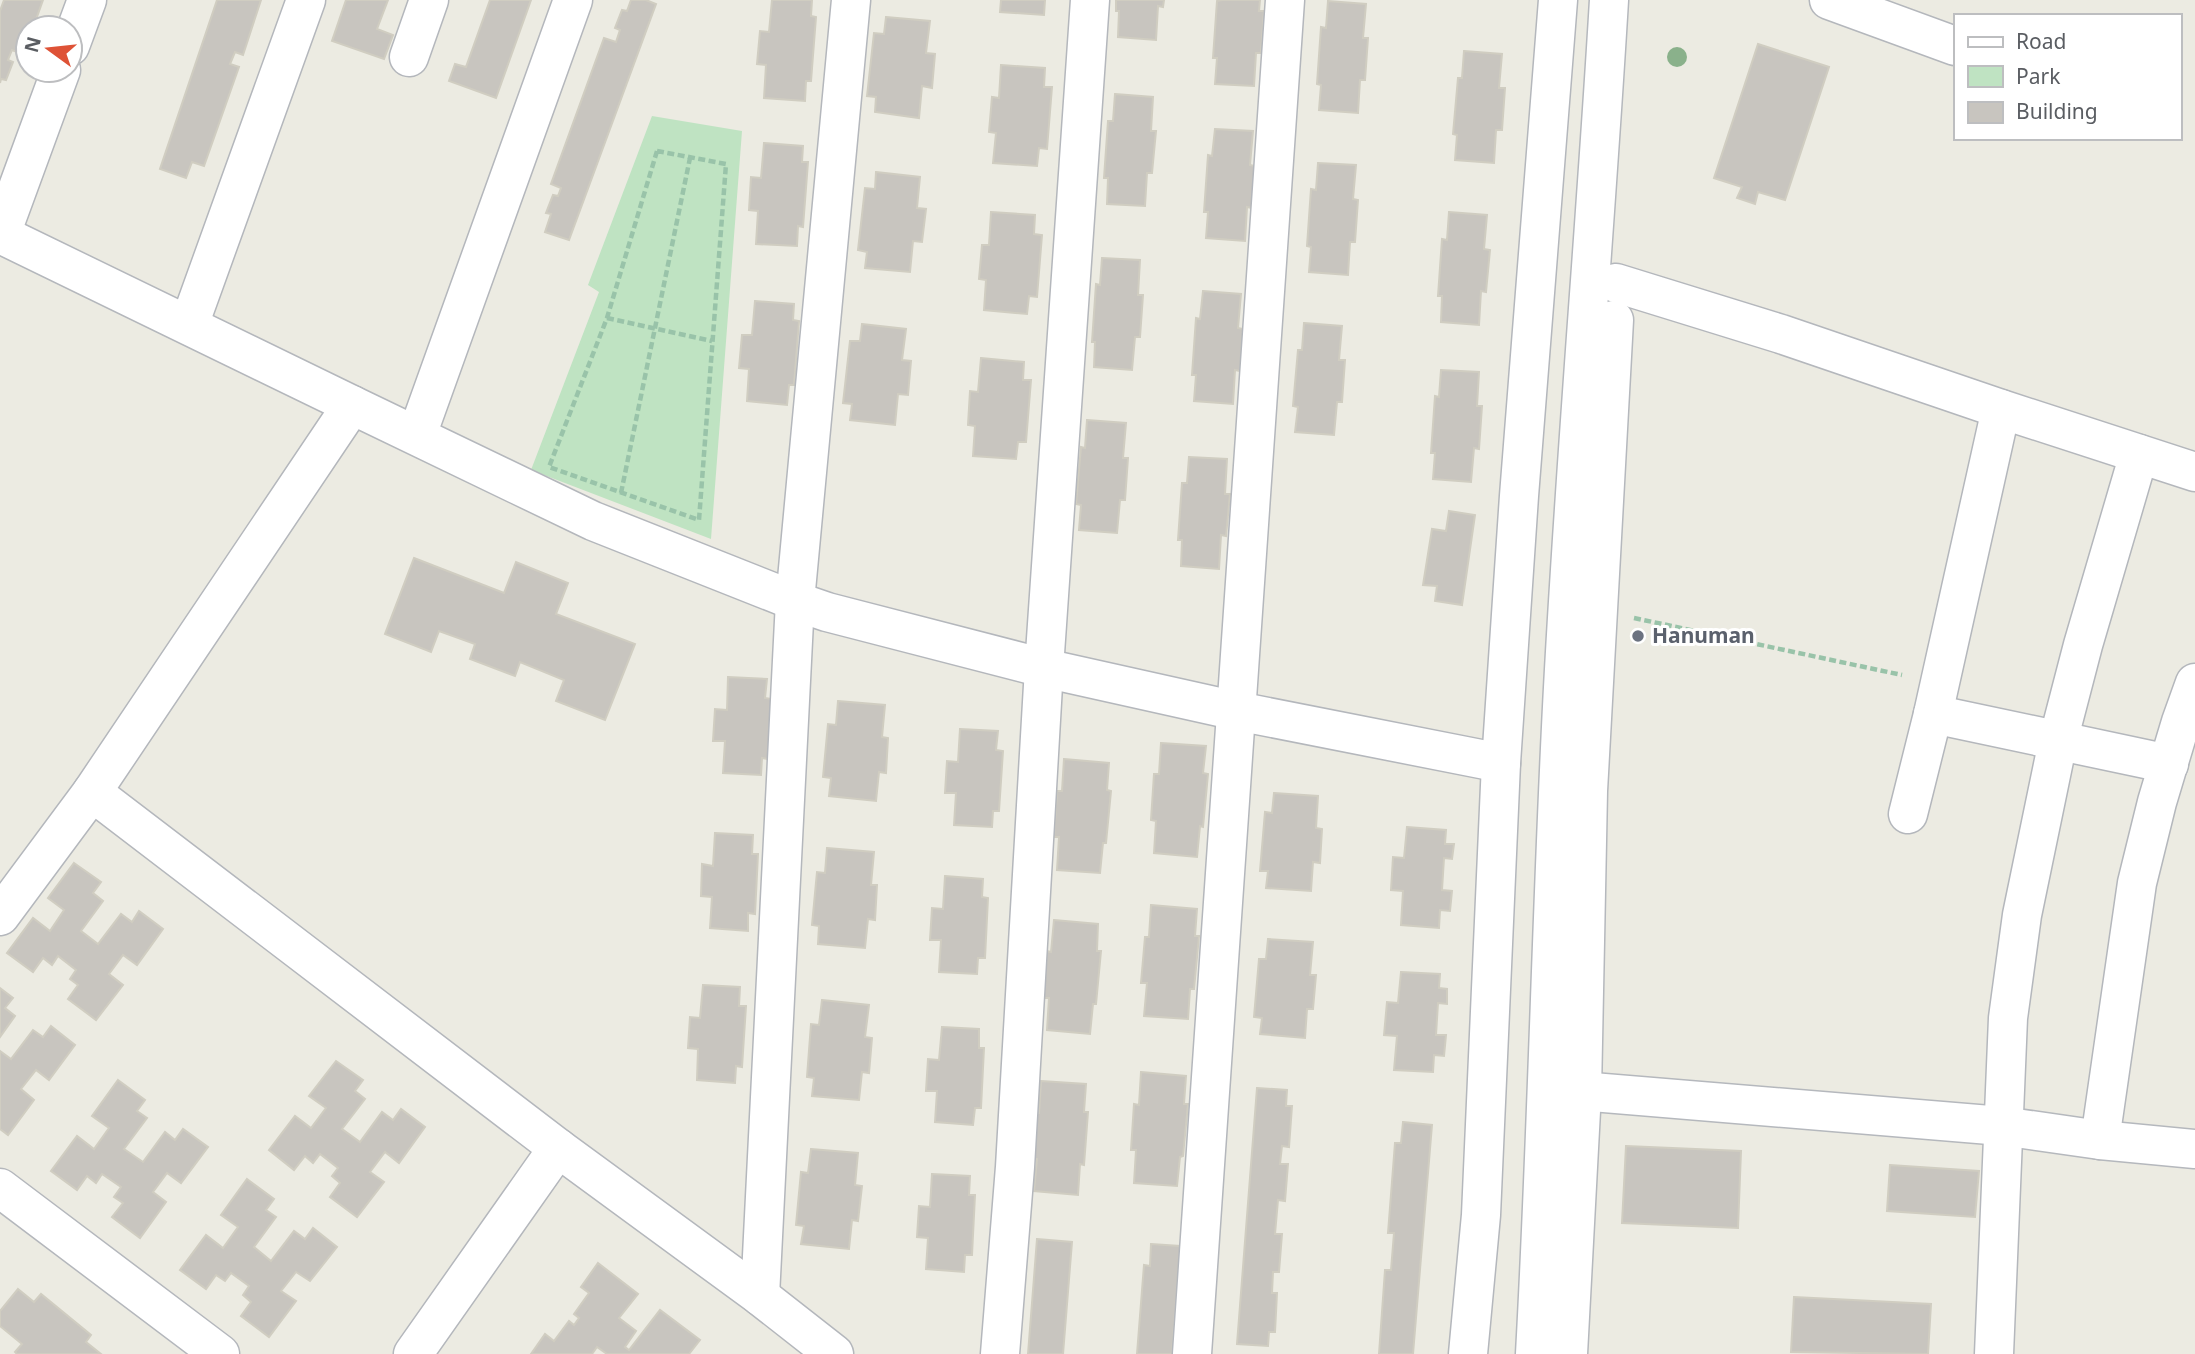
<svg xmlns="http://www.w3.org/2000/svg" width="2195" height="1354" viewBox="0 0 2195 1354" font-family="'Noto Sans',sans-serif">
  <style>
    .green { fill: #bfe3c2 }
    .building { fill: #c8c5bf; stroke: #d0cdc1; stroke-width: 2 }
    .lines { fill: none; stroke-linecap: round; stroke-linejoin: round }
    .street-casing { stroke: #b4b7bc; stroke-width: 41 }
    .secondary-casing { stroke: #b5b8bd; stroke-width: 41 }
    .path { stroke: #99c3a9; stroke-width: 4.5; stroke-dasharray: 7 3.5; stroke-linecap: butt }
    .street { stroke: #fff; stroke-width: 38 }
    .secondary { stroke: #fff; stroke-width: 38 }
    .tree { fill: #8ab18b }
    .worship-dot { fill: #6b7280; stroke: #fff; stroke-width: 2.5 }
    .labels { text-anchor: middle; stroke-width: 6; stroke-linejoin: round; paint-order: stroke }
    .worship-label { font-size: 21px; font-weight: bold; fill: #5b616d; stroke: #fff; text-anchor: start }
  </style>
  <rect width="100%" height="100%" fill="#ecebe2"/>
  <path class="green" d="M652 116 742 131 711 539 531 470 599 292 588 285Z"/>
  <g class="building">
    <path d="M4 0H43L33 28H28V43L24 55 12 50 8 60 13 62 6 80 1 79 0 83V11Z"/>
    <path d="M217 0H261L243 55 235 52 230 64 239 67 204 166 192 162 186 178 160 169Z"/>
    <path d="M346 0H388L377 29 393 35 384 59 332 41Z"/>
    <path d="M490 0H531L496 98 449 81 455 64 466 67Z"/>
    <path d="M631 0H646L656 4 569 240 545 232 551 214 546 213 553 195 558 196 561 188 551 184 604 38 616 42 620 30 615 28 622 10 627 11Z"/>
    <path d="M772 0H812L811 16 816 17 811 81H806L805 101 764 98 766 65 757 64 760 31 769 32Z"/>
    <path d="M1001 0H1045L1044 15 1000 12Z"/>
    <path d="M1116 0H1164L1163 7 1158 6 1156 40 1118 37 1119 11H1116Z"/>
    <path d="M1222 0H1260L1259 11H1264L1261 53H1256L1254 86 1215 84 1217 58H1213L1217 1Z"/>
    <path d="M1328 1 1366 4 1363 38H1368L1365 80H1360L1358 113 1319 110 1321 85 1317 84 1321 27 1326 28Z"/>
    <path d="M886 17 930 21 926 53 935 54 932 88 922 86 919 118 875 112 876 97 867 96 874 33 884 34Z"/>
    <path d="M1758 44 1829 67 1785 200 1758 192 1755 204 1737 198 1742 187 1714 178Z"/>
    <path d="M1464 51 1502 54 1499 88H1505L1502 130H1496L1494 163 1455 160 1457 135 1453 134 1458 78H1462Z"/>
    <path d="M1001 65 1045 68 1044 87H1052L1047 149 1039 148 1037 166 993 163 996 133 989 132 992 97 999 98Z"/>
    <path d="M1115 94 1153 97 1151 131H1156L1152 173H1147L1145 206 1107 204 1108 178H1104L1108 121H1113Z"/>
    <path d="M1215 129 1253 131 1250 165 1255 166 1252 208 1247 207 1245 241 1206 238 1208 212H1204L1208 155 1212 156Z"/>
    <path d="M764 143 803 146 802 162H808L803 227 798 226 797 246 756 244 758 211 749 210 751 177 761 178Z"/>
    <path d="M1318 163 1356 165 1353 199 1358 200 1355 242H1350L1348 275 1309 272 1311 247 1307 246 1311 189 1316 190Z"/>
    <path d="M876 172 920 177 917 208 926 209 922 242 913 241 910 272 865 268 867 252 858 250 865 188 875 189Z"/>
    <path d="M991 212 1035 215 1034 234 1042 235 1037 297 1029 296 1027 314 984 310 986 280 979 279 982 245H989Z"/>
    <path d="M1449 212 1487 215 1484 249 1490 250 1486 292 1481 291 1479 325 1441 322 1442 296H1438L1442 239 1447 240Z"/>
    <path d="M1102 258 1140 260 1138 295H1143L1140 337H1135L1132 370 1094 367 1095 342H1092L1096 284 1100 285Z"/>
    <path d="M1203 291 1241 294 1238 328 1243 329 1240 371 1235 370 1233 404 1194 401 1196 375H1192L1196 318 1200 319Z"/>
    <path d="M755 301 794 304 793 320 799 321 794 385H789L787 405 747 401 749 369 739 368 742 335H752Z"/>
    <path d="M1304 323 1342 326 1339 360H1345L1342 402H1337L1334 435 1295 432 1298 407 1293 406 1298 350H1302Z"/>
    <path d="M862 324 906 329 902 360 911 361 908 395 898 394 895 425 850 420 852 404 843 403 850 341H860Z"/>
    <path d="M981 358 1024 362 1023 380H1031L1026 442H1018L1016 459 973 456 975 426 968 425 970 391 978 392Z"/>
    <path d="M1441 370 1479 372 1477 406H1482L1479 449 1474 448 1471 482 1433 479 1435 453H1431L1435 396 1439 397Z"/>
    <path d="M1087 420 1126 423 1123 458H1128L1125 500H1120L1117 533 1079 530 1081 505 1076 504 1081 447 1085 448Z"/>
    <path d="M1189 457 1227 459 1225 494H1230L1226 536 1221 535 1219 569 1181 566 1182 540H1178L1182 483H1187Z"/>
    <path d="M1449 511 1475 515 1462 605 1435 601 1437 586 1423 585 1432 529 1446 531Z"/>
    <path d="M414 558 504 593 516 562 568 583 556 614 635 644 605 720 556 701 564 680 520 662 515 676 470 659 475 644 439 631 431 652 385 634Z"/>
    <path d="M728 677 767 679 765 698 772 699 768 759 762 758 761 775 723 773 725 741H713L715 709 727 710Z"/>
    <path d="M838 701 885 705 882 737 888 738 886 773 879 772 876 801 829 796 831 778 823 777 828 724 836 725Z"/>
    <path d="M960 729 998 731 996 750 1003 751 999 811H993L992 827 954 825 956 793H945L947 761 958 762Z"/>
    <path d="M1161 743 1206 746 1203 773 1208 774 1203 827 1200 826 1197 857 1154 853 1156 821 1151 820 1154 774H1159Z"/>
    <path d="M1064 759 1109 763 1107 790 1111 791 1106 843H1103L1100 873 1057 870 1059 837H1054L1057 791H1062Z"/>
    <path d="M1274 793 1318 796 1316 828 1322 829 1320 863 1313 862 1311 891 1266 888 1268 871H1260L1265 812 1272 813Z"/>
    <path d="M1407 827 1446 830 1445 844H1454L1452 859 1444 858 1442 890 1452 891 1450 911 1440 910 1439 928 1401 925 1403 891 1391 890 1393 857 1404 858Z"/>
    <path d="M715 833 753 835 752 854H758L755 914 748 913V931L710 928 712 897 701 896 702 864 713 866Z"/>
    <path d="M827 848 874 852 871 885H877L875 920 868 919 865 948 818 944 819 926 812 925 817 872 825 873Z"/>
    <path d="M74 863 101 882 93 893 103 901 81 931 98 944 121 914 132 922 139 911 163 929 137 965 123 955 109 974 123 985 96 1020 68 999 78 985 70 979 76 970 58 956 52 965 43 958 33 972 7 953 33 918 50 931 64 910 48 898Z"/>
    <path d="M945 876 983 879 982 897 988 898 985 958H978L977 974 939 972 941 940H930L932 908 943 909Z"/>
    <path d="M1151 905 1197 909 1195 936H1199L1194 989H1190L1188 1019 1144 1016 1147 983H1141L1145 937H1149Z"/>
    <path d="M1054 920 1098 924 1097 951H1101L1096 1004H1093L1090 1034 1047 1030 1049 998H1044L1047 951 1051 952Z"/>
    <path d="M1268 939 1313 942 1310 975H1316L1313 1009H1307L1305 1038 1260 1034 1262 1018 1254 1017 1259 959H1266Z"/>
    <path d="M1401 972 1440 974 1439 988 1447 989V1004L1438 1003 1436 1035H1446L1444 1056 1434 1055 1433 1072 1394 1070 1397 1036 1384 1035 1387 1002 1398 1003Z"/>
    <path d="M703 985 740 987 739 1006H746L742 1067 736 1066 735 1083 697 1080 698 1049 688 1048 690 1017 700 1018Z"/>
    <path d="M0 988 13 998 5 1008 15 1016 0 1037Z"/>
    <path d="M822 1000 869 1005 865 1037 872 1038 869 1073 862 1072 859 1100 812 1096 814 1078 807 1077 811 1024 819 1025Z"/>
    <path d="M51 1026 75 1045 49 1080 36 1070 21 1089 34 1100 8 1135 0 1129V1051L11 1059 33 1030 43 1037Z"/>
    <path d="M942 1027 979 1029V1048H984L981 1108H975L973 1125 935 1122 937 1091H926L928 1059 939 1060Z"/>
    <path d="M336 1061 363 1080 355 1091 365 1099 342 1129 360 1142 382 1112 393 1120 401 1109 425 1127 399 1163 385 1152 370 1172 384 1182 357 1217 330 1197 340 1183 332 1176 338 1168 320 1154 313 1163 305 1156 294 1170 269 1150 295 1116 311 1128 326 1108 309 1096Z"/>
    <path d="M1141 1072 1186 1076 1184 1104H1188L1183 1156 1180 1157 1177 1186 1134 1183 1136 1150H1131L1134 1104 1139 1105Z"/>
    <path d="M118 1080 145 1100 137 1111 147 1118 124 1149 143 1162 165 1132 175 1140 183 1129 208 1147 181 1183 167 1173 153 1192 166 1202 140 1238 112 1217 123 1203 114 1197 121 1187 102 1174 96 1183 87 1176 77 1190 51 1171 77 1136 94 1149 109 1128 92 1116Z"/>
    <path d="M1041 1081 1086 1084 1084 1112H1088L1084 1165 1080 1164 1078 1195 1034 1191 1037 1159 1031 1158 1035 1113H1039Z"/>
    <path d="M1257 1088 1287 1090 1286 1106H1292L1289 1147 1282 1146 1280 1164H1288L1285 1201 1278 1200 1275 1234H1282L1279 1272H1273L1272 1293H1277L1275 1332H1269L1268 1346 1237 1344Z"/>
    <path d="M1403 1122 1432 1125 1413 1354H1379L1385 1270H1391L1394 1233H1388L1395 1143H1401Z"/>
    <path d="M1626 1146 1741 1151 1738 1228 1622 1223Z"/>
    <path d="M811 1149 858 1153 855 1185 862 1186 858 1221 852 1220 849 1249 801 1244 804 1226 796 1225 801 1172 808 1173Z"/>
    <path d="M1890 1165 1979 1171 1975 1217 1887 1211Z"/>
    <path d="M932 1174 970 1176 969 1195H975L972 1255H965L964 1272 926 1269 928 1238 917 1237 919 1206 930 1207Z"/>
    <path d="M247 1179 274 1199 266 1210 276 1217 254 1247 271 1261 294 1231 305 1239 313 1228 337 1247 310 1281 296 1272 281 1291 296 1301 269 1337 241 1316 251 1302 243 1295 249 1286 231 1273 225 1281 216 1275 206 1289 180 1270 206 1235 223 1248 238 1227 221 1215Z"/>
    <path d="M1037 1239 1072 1242 1063 1354H1028Z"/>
    <path d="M1151 1244 1180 1246 1172 1354H1137L1144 1265 1150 1266Z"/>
    <path d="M598 1263 638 1294 619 1318 636 1331 625 1347 629 1350 660 1310 700 1340 689 1354H607L597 1347 592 1354H531L545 1334 554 1341 569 1321 574 1325 579 1318 574 1314 589 1293 581 1287Z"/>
    <path d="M18 1289 34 1302 41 1294 91 1335 86 1342 101 1354H17L15 1352 22 1344 0 1326V1311Z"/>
    <path d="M1794 1297 1931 1304 1928 1354 1791 1352Z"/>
  </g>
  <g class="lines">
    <defs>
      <g id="street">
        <path d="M1829 0 1955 46"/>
        <path d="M70 46 87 0"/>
        <path d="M409 57 429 0"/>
        <path d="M0 234 352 405"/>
        <path d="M1 234 61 70"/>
        <path d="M1616 283 1781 334 2001 409 2195 472"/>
        <path d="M189 325 306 0"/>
        <path d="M417 435 573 0"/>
        <path d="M1933 714 2169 764"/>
        <path d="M92 792 558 1148 760 1296 834 1354"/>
        <path d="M1908 814 1933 714 2001 409"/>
        <path d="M0 916 92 792 352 405 593 521 795 601 827 612 1044 668 1237 711 1501 763"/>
        <path d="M2100 1140 2137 883 2157 802 2181 722 2195 683"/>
        <path d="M0 1188 220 1354"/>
        <path d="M760 1296 795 601 851 0"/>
        <path d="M413 1354 558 1148"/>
        <path d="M1000 1354 1015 1167 1044 668 1090 0"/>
        <path d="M1192 1354 1285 0"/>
        <path d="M1468 1354 1481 1215 1501 763 1519 496 1558 0"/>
        <path d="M1994 1354 2008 1018 2022 915 2058 741 2083 645 2139 454"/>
      </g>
      <g id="secondary">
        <path d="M1556 1089 2002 1126 2100 1140 2195 1149"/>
        <path d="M1535 1354C1547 1138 1551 923 1562 707 1574 471 1595 236 1609 0"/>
        <path d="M1568 1354 1582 1092 1588 791 1614 320"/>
      </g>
    </defs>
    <use href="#street" class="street-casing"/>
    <use href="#secondary" class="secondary-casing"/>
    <g class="path">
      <path d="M657 151 726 164 699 520 549 467 607 318Z"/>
      <path d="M607 318 712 341"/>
      <path d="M621 493 690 158"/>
      <path d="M1634 618 1902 675"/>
    </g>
    <use href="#street" class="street"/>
    <use href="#secondary" class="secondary"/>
  </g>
  <circle class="tree" cx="1677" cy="57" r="10"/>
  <circle class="worship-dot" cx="1638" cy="636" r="7"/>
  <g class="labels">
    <g class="worship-label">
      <text x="1652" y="643">Hanuman</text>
    </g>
  </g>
  <rect x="1954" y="14" width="228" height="126" fill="#ffffff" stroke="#bdbec0" stroke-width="2"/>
  <rect x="1968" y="37" width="35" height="10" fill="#ffffff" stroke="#bdbec0" stroke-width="2"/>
  <text x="2016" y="49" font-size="21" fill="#5a5d62">Road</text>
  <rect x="1968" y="66" width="35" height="21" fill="#bfe3c2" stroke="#bdbec0" stroke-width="2"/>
  <text x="2016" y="84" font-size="21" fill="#5a5d62">Park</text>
  <rect x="1968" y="102" width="35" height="21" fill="#c8c5bf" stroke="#bdbec0" stroke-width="2"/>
  <text x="2016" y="119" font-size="21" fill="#5a5d62">Building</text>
  <g transform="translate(49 49) rotate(285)"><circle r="33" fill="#ffffff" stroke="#bdbec0" stroke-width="2"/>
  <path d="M0-5L12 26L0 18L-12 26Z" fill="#de5236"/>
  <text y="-10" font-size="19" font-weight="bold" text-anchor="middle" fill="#5a5d62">N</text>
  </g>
</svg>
